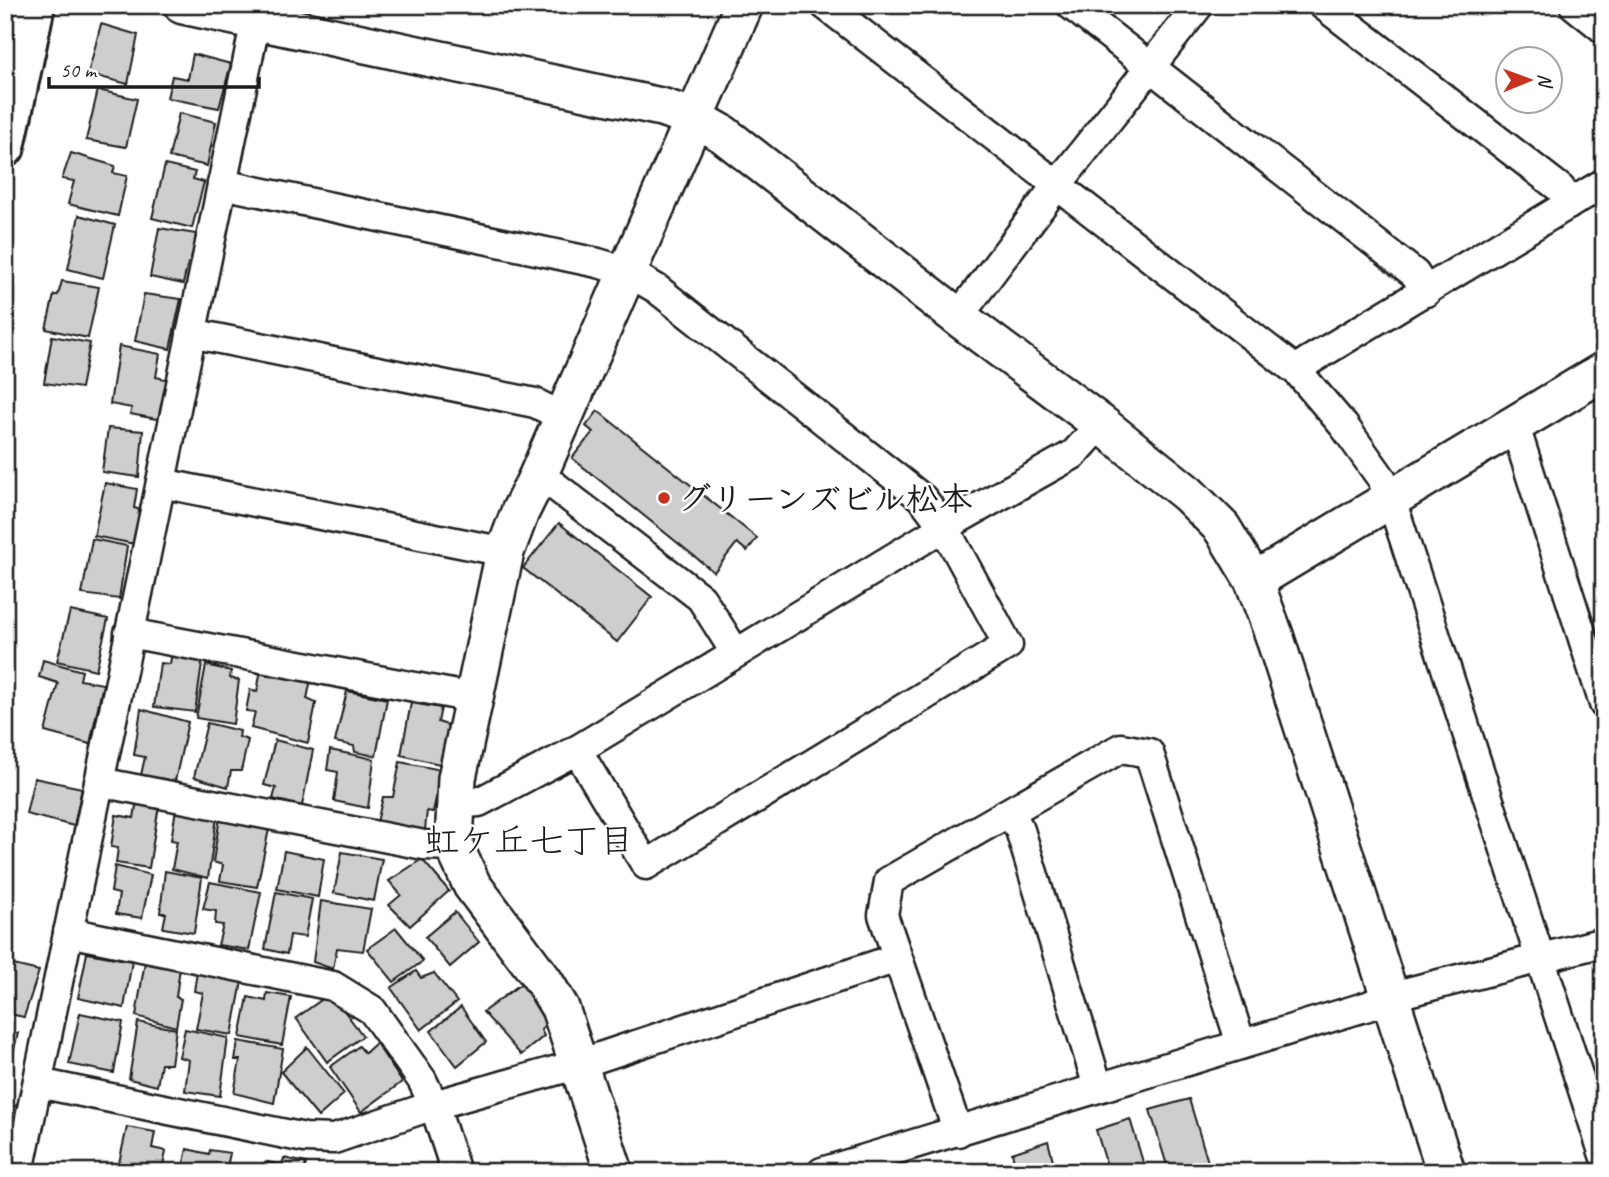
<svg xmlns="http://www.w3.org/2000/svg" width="1609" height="1177" viewBox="0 0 1609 1177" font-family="Caveat,'Klee One',sans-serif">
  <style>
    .building { fill: #cecece; stroke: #1c1c1c; stroke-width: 2 }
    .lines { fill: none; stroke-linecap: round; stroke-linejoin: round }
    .minor-casing { stroke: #1c1c1c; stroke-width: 33 }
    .tertiary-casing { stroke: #1c1c1c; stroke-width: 42 }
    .primary-casing { stroke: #1c1c1c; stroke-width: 44 }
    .minor { stroke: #fff; stroke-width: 28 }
    .tertiary { stroke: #fff; stroke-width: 37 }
    .primary { stroke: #fff; stroke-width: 38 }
    .poi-dot { fill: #c8321e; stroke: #fff; stroke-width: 2.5 }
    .labels { text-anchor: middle; stroke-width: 5; stroke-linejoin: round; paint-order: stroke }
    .poi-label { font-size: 33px; font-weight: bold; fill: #1c1c1c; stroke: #fff; text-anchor: start }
    .neighbourhood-label { font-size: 35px; fill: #1c1c1c; stroke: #fff }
  </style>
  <rect width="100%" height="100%" fill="#fff"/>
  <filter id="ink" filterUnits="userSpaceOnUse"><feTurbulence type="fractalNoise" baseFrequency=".0143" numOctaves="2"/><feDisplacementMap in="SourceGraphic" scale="14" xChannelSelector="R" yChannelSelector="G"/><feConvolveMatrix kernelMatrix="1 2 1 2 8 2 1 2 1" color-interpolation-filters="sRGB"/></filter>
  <g filter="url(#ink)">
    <g class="building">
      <path d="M101 24 138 35 128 84 88 74Z"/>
      <path d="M193 54 231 64 219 108 167 98 172 76 188 79Z"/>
      <path d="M98 90 137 99 126 147 86 140Z"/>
      <path d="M179 113 216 122 207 166 169 157Z"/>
      <path d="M71 153 115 166 113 173 127 176 118 216 68 204 74 181 62 179Z"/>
      <path d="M165 165 195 172 193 179 204 182 192 228 152 218Z"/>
      <path d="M79 215 115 225 103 278 68 269Z"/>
      <path d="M159 228 196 234 195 240 200 241 195 264 188 263 183 284 150 277Z"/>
      <path d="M62 281 99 287 88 338 46 329 54 295H58Z"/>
      <path d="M144 294 181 299 170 349 135 341Z"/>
      <path d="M52 336 90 343 81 388 44 383Z"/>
      <path d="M119 346 160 354 156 377 169 380 162 420 130 414 132 408 110 404Z"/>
      <path d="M598 411 757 538 747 551 737 543 714 572 572 458 593 432 586 426Z"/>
      <path d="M108 428 143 431 139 477 102 472Z"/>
      <path d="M105 483 137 489 134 508 141 510 135 544 94 536Z"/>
      <path d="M559 523 652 597 617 642 523 568Z"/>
      <path d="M92 539 127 546 119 599 82 594Z"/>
      <path d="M70 611 108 619 96 670 57 661Z"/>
      <path d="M172 652 203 657 195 712 154 707 160 663 170 664Z"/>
      <path d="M43 660 82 671 80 680 103 684 90 744 45 732 58 683 39 677Z"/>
      <path d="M206 665 231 671 230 678 239 680 233 724 196 718Z"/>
      <path d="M261 669 311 679 307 699 316 703 308 743 251 728 255 712 246 711 250 690 257 692Z"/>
      <path d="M347 691 387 699 376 756 355 752 354 746 335 742Z"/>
      <path d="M411 703 441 708 438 722 450 726 444 765 401 755Z"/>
      <path d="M141 709 188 722 175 781 141 775 145 757 134 755Z"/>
      <path d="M207 723 240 731 239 737 248 740 241 771H231L228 787 194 777Z"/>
      <path d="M275 740 313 750 302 806 273 799 276 788 264 785Z"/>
      <path d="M330 750 374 759 368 808 334 801 338 772 327 770Z"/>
      <path d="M400 762 442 770 433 812 427 811 425 830 377 822 383 797H393Z"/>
      <path d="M34 778 82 788 74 826 26 814Z"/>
      <path d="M137 800 159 805 149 868 116 863 118 848 111 847 116 815 134 818Z"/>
      <path d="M176 809 217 817 208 878 172 869 177 841 171 840Z"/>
      <path d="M220 817 269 829 257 887 220 881 223 865 213 862Z"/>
      <path d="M284 851 324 859 318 897 277 889Z"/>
      <path d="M342 852 382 859 374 901 334 893Z"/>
      <path d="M422 859 449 891 410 926 389 905 401 895 389 881Z"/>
      <path d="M115 866 151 875 142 918 116 914 119 894 111 892Z"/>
      <path d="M165 871 202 878 194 933 163 928 166 913H160Z"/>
      <path d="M210 882 261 892 249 950 218 945 223 925 215 924 216 911 203 909Z"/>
      <path d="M276 892 312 899 305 937 290 935 287 954 265 949Z"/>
      <path d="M321 901 371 909 363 951 337 948 333 969 313 962Z"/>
      <path d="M455 912 479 942 450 967 425 937Z"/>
      <path d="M396 928 423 961 394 982 367 949Z"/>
      <path d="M87 953 132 961 124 1008 78 998Z"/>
      <path d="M145 961 180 967 176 997 181 999 176 1027 136 1016Z"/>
      <path d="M5 963 39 971 24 1017 5 1013Z"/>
      <path d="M198 966 243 976 232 1035 196 1029 203 993 194 991Z"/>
      <path d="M416 971 421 978 434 973 457 1002 421 1030 391 988Z"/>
      <path d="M522 983 549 1018 541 1030 544 1036 521 1055 483 1012Z"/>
      <path d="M267 993 291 997 282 1045 240 1037 248 997 266 1001Z"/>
      <path d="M331 993 363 1036 327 1062 296 1018Z"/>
      <path d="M461 1007 486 1042 457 1066 431 1031Z"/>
      <path d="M80 1013 123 1022 114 1073 69 1064Z"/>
      <path d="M138 1022 176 1029 171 1064H161L157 1086 129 1079Z"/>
      <path d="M5 1023 12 1025 10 1031 18 1033 11 1062 5 1060Z"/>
      <path d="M185 1029 228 1038 220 1096 185 1091 189 1060 179 1057Z"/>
      <path d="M238 1041 283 1049 274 1103 234 1093 240 1060H235Z"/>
      <path d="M376 1043 402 1082 361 1112 330 1067 359 1046 365 1053Z"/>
      <path d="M307 1047 344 1094 318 1117 281 1072Z"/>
      <path d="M1189 1099 1211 1172H1169L1150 1110Z"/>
      <path d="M5 1104 18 1106 7 1150H5Z"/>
      <path d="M1130 1119 1146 1172H1109L1096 1130Z"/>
      <path d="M127 1127 155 1132 152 1148 166 1151 162 1172H117Z"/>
      <path d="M1048 1141 1056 1172H1017L1012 1153Z"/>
      <path d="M187 1149 209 1154 210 1150 230 1153 226 1172H182Z"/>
      <path d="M284 1158 306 1163 304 1172H265L267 1162 282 1165Z"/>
    </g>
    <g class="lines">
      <defs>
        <g id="minor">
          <path d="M825 5 1298 372 1344 426 1382 479 1398 520 1604 1155"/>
          <path d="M1071 5 1415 274 1426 292"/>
          <path d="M1323 5 1561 189 1568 205"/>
          <path d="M1574 5 1604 29"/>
          <path d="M222 184 598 263 628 272 657 289 923 499 944 527 1008 645 646 865 577 750"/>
          <path d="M958 317 1057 185 1199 5"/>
          <path d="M191 333 535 403 563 417"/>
          <path d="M1298 372 1307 362 1604 183"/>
          <path d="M1511 425 1520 442 1604 704"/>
          <path d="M537 478 555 486 701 598 735 652"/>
          <path d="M161 483 505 552"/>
          <path d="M129 633 473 698"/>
          <path d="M99 782 424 845 454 846"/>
          <path d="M454 804 479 802 577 750 944 527 1074 454 1101 424"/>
          <path d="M1010 813 1020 830 1098 1087"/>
          <path d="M68 932 333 986 372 1010 422 1080 434 1105 456 1172"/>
          <path d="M38 1083 305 1138 334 1139 434 1105 579 1064 897 958"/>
          <path d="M958 1132 883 915 889 881 1121 748 1149 753 1241 1044"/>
          <path d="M19 1172 259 5"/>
          <path d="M822 1172 1368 1006 1388 997 1604 942"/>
        </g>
        <g id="tertiary">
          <path d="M183 5 661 107 695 118 723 134 958 317 1101 424 1188 494 1222 528 1254 581 1274 635 1446 1172"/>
          <path d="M1254 581 1604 371"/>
          <path d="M614 1172 560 1008 543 980 472 885 454 846 457 778 505 552 520 512 537 478 744 5"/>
        </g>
        <path id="primary" d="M5 147 35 5"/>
      </defs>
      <use href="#minor" class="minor-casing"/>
      <use href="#tertiary" class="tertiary-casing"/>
      <use href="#primary" class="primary-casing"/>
      <use href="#minor" class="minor"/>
      <use href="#tertiary" class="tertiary"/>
      <use href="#primary" class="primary"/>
    </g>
  </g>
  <circle class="poi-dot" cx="664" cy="498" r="7"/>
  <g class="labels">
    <g class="poi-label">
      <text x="678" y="510">グリーンズビル松本</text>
    </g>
    <g class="neighbourhood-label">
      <text x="529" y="852">虹ケ丘七丁目</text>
    </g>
  </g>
  <rect width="1609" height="1177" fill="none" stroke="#fff" stroke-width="28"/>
  <rect x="14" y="14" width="1581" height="1149" fill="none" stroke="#1c1c1c" stroke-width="2.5" filter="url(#ink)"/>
  <g transform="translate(1529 80) rotate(89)"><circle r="33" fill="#ffffff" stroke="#a4a4a4" stroke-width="2"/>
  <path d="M0-5L12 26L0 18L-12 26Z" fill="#c8321e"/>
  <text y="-10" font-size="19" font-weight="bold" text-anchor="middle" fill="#1c1c1c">N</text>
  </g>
  <path d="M49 77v10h210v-10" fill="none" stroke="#1c1c1c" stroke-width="3.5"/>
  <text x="60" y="77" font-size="21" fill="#1c1c1c" stroke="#ffffff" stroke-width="5" paint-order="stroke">50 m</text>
</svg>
